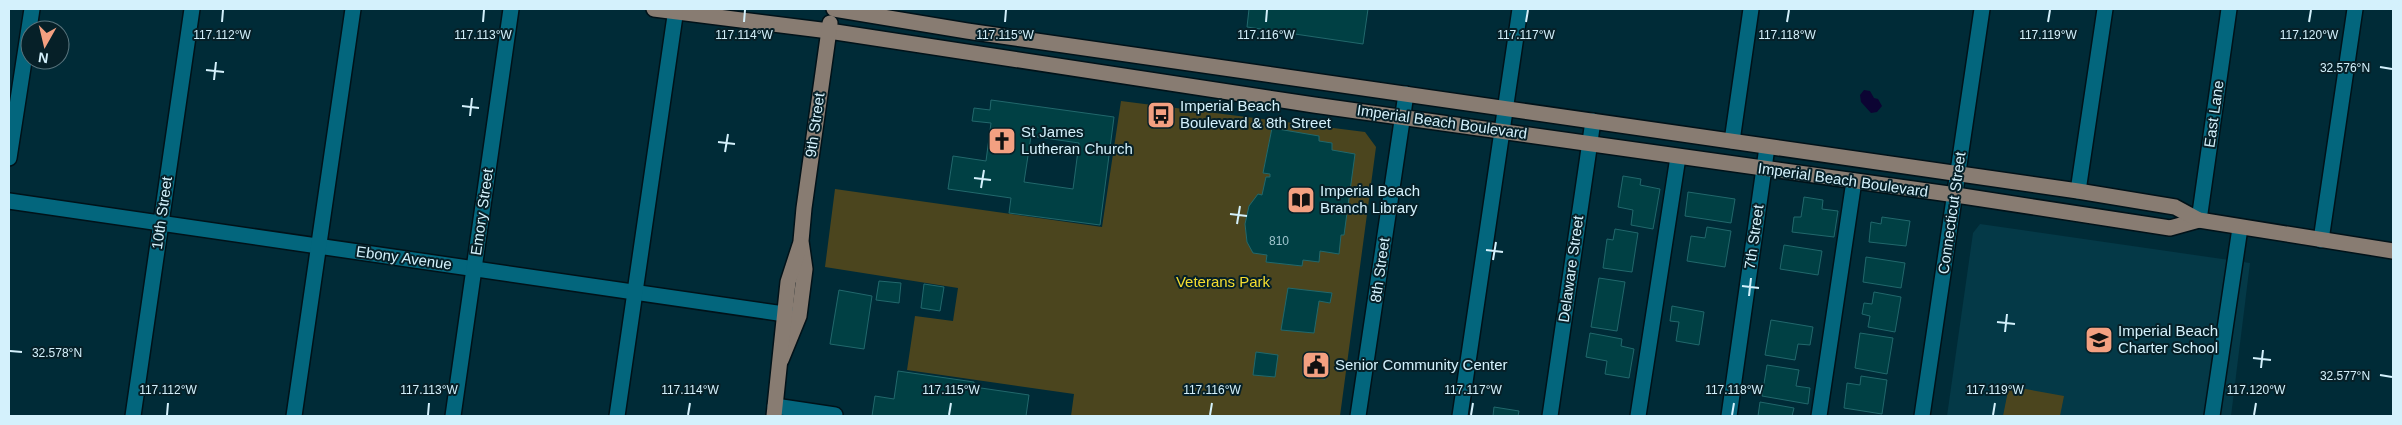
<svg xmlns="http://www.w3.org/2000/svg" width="2402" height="425" viewBox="0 0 2402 425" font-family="Helvetica,sans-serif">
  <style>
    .built { fill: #043947 }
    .green { fill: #4b451e }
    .water { fill: #0c0433 }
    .building { fill: #004044; stroke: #21686c; fill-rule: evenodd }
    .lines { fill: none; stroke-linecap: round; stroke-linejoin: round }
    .minor-casing { stroke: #001219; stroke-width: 18 }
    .major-casing { stroke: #001219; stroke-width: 18 }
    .minor { stroke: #03667d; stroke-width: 15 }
    .major { stroke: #887c72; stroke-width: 15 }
    .ticks { fill: none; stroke: #d4f1fc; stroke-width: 2 }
    .labels { text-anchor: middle; stroke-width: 4; stroke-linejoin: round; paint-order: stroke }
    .number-label { font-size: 12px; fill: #9fc5ce }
    .poi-label { font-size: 15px; fill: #d4f1fc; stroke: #062028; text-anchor: start }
    .street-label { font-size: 15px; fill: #d4f1fc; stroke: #062028 }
    .park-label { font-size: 15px; fill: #f5dd30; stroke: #062028 }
    .ticks-label { font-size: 12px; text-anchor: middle; fill: #d4f1fc; stroke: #062028; stroke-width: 4; stroke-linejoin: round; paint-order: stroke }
  </style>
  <rect width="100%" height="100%" fill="#002b37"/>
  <path class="built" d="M1980 224 2250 263 2231 416H1947L1973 233Z"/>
  <g class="green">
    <path d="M1121 101 1365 132 1376 147 1340 416H1071L1074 394 907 370 915 316 953 321 958 288 825 267 835 189 1102 227Z"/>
    <path d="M2009 386 2064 396 2060 416H2003Z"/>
  </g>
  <path class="water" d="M1864 90 1870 91 1874 98 1878 99 1882 106 1877 112 1871 113 1861 102 1860 95Z"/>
  <g class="building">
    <path d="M1249 9H1368L1363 44 1247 27Z"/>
    <path d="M991 100 1114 117 1100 225 1009 213 1011 198 948 189 953 156 986 161 991 123 972 121 974 108 990 110ZM1031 136 1079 143 1073 189 1024 182Z"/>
    <path d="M1272 128 1319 136V141L1332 143V150L1355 154 1344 235H1341L1339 254 1320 251 1319 262 1303 260 1302 266 1266 262 1267 255 1253 253 1247 242 1245 224 1249 206 1258 194 1262 195 1266 177H1270V174L1263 173Z"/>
    <path d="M1623 176 1641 179 1640 185 1660 189 1653 229 1631 225 1633 210 1618 207Z"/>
    <path d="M1688 192 1735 199 1731 223 1685 216Z"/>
    <path d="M1804 197 1823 200 1822 209 1838 211 1834 237 1792 232 1794 217H1801Z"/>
    <path d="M1882 217 1910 221 1906 246 1869 242 1871 222 1881 224Z"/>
    <path d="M1707 227 1731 231 1725 267 1687 261 1691 236 1705 238Z"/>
    <path d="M1615 229 1638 233 1632 272 1603 268 1607 239 1613 240Z"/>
    <path d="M1784 245 1822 251 1818 275 1780 269Z"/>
    <path d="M1866 257 1905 263 1901 288 1863 282Z"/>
    <path d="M1599 278 1625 282 1617 331 1591 327Z"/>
    <path d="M879 281 901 283 899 303 876 300Z"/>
    <path d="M924 284 944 287 940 311 921 308Z"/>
    <path d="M1288 288 1332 293 1330 303 1319 301 1314 333 1281 330Z"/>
    <path d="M839 290 872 296 864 349 830 344Z"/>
    <path d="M1874 292 1901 297 1895 332 1868 327 1870 316 1862 314 1864 303 1872 304Z"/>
    <path d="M1672 306 1704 312 1699 345 1676 341 1679 322 1670 321Z"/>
    <path d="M1771 320 1813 327 1810 345 1798 344 1795 360 1765 355Z"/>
    <path d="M1590 333 1622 339 1621 346 1634 349 1629 378 1605 374 1607 361 1586 357Z"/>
    <path d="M1860 333 1893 338 1887 374 1855 368Z"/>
    <path d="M1256 352 1278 355 1275 377 1253 375Z"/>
    <path d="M1306 352 1329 355 1325 379 1303 376Z"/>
    <path d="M1767 365 1799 370 1796 386 1810 388 1808 404 1762 396Z"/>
    <path d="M898 371 974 382V387L1029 395 1026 416H872L875 396 894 399Z"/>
    <path d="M1861 376 1887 380 1882 414 1844 408 1847 383 1860 385Z"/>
    <path d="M1760 402 1794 408 1792 416H1758Z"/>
    <path d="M1494 407 1519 411 1518 416H1493Z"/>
  </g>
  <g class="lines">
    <defs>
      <g id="minor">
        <path d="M1732 141 1751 9"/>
        <path d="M9 158 32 9"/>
        <path d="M2078 191 2105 9"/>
        <path d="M9 201 798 316"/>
        <path d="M2199 220 2229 9"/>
        <path d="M2321 240 2355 9"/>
        <path d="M775 406 835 415"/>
        <path d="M133 416 192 9"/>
        <path d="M294 416 353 9"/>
        <path d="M453 416 511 9"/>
        <path d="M617 416 676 9"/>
        <path d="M1358 416 1406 94"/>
        <path d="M1460 416 1520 9"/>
        <path d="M1550 416 1593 121"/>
        <path d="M1638 416 1678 157"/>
        <path d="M1729 416 1767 147"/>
        <path d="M1819 416 1854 181"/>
        <path d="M1922 416 1982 9"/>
        <path d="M2212 416 2240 228"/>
      </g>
      <g id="major">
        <path d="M654 9 829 31 1314 105 1956 195 2170 228 2199 220"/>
        <path d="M834 9 967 31 2078 191 2175 207 2199 220 2393 251"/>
        <path d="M781 360 799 316 805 269 801 241 804 208 830 23"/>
        <path d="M774 416 788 282 800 245"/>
      </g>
    </defs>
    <use href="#minor" class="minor-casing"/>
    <use href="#major" class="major-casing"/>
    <use href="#minor" class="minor"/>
    <use href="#major" class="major"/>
  </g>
  <path class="ticks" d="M222 22 223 10M483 22 484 10M744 22 745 10M1005 22 1006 10M1266 22 1267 10M1526 22 1528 10M1787 22 1789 10M2048 22 2050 10M2309 22 2311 10M2380 67 2392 69M206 70 224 72M214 80 216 62M462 106 479 108M470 116 472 98M718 142 735 144M725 152 728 134M974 178 991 180M981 188 984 170M1230 214 1247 216M1237 224 1240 206M1486 250 1503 252M1493 260 1496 242M1742 286 1759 288M1749 296 1751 278M1997 322 2015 324M2005 332 2007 314M10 351 22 352M2253 358 2271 360M2261 368 2263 350M2380 375 2392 377M167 415 168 403M428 415 429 403M688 415 690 403M949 415 951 403M1210 415 1212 403M1471 415 1473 403M1732 415 1734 403M1993 415 1995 403M2254 415 2256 403"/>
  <defs>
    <symbol id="bus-square" viewBox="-11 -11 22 22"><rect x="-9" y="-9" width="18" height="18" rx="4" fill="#f3a081" stroke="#062028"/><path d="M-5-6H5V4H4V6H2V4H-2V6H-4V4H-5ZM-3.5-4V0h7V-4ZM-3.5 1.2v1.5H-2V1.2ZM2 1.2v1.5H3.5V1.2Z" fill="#111"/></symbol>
    <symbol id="church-square" viewBox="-11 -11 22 22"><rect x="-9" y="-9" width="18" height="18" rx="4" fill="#f3a081" stroke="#062028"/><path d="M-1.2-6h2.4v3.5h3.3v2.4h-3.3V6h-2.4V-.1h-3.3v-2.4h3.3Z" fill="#111"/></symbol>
    <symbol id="library-square" viewBox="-11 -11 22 22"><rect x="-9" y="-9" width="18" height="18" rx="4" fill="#f3a081" stroke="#062028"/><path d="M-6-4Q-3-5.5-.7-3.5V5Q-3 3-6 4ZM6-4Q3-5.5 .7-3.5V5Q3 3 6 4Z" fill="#111"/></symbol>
    <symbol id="school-square" viewBox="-11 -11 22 22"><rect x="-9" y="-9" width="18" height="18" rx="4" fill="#f3a081" stroke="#062028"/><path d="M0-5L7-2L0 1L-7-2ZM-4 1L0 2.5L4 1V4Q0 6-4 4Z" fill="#111"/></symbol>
    <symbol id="civic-square" viewBox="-11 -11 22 22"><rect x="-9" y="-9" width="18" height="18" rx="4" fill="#f3a081" stroke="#062028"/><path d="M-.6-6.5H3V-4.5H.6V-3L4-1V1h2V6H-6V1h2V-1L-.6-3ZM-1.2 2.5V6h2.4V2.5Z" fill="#111"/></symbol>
  </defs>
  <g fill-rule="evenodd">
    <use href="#bus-square" x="1145" y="99" width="32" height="32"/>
    <use href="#church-square" x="986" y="125" width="32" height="32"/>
    <use href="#library-square" x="1285" y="184" width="32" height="32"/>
    <use href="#school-square" x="2083" y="324" width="32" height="32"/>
    <use href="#civic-square" x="1300" y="349" width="32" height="32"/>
  </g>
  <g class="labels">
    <g class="number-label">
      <text x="1279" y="245">810</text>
    </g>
    <g class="poi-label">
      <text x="1180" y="111">Imperial Beach<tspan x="1180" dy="17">Boulevard &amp; 8th Street</tspan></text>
      <text x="1021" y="137">St James<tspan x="1021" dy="17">Lutheran Church</tspan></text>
      <text x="1320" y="196">Imperial Beach<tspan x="1320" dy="17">Branch Library</tspan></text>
      <text x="2118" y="336">Imperial Beach<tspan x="2118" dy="17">Charter School</tspan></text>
      <text x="1335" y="370">Senior Community Center</text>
    </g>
    <g class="street-label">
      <text transform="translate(2214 114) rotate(-82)" y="5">East Lane</text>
      <text transform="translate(1442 122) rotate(8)" y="5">Imperial Beach Boulevard</text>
      <text transform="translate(815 125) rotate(-82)" y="5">9th Street</text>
      <text transform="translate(1843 180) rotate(8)" y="5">Imperial Beach Boulevard</text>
      <text transform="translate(482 212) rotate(-82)" y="5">Emory Street</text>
      <text transform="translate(162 213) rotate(-82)" y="5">10th Street</text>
      <text transform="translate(1952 213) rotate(-82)" y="5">Connecticut Street</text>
      <text transform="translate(1754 237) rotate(-82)" y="5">7th Street</text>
      <text transform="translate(404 258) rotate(8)" y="5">Ebony Avenue</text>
      <text transform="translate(1571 269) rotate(-82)" y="5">Delaware Street</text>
      <text transform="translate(1380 270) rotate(-82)" y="5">8th Street</text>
    </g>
    <g class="park-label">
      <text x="1223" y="287">Veterans Park</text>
    </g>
  </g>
  <g class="ticks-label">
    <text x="222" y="39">117.112°W</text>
    <text x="483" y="39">117.113°W</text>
    <text x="744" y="39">117.114°W</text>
    <text x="1005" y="39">117.115°W</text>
    <text x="1266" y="39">117.116°W</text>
    <text x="1526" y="39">117.117°W</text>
    <text x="1787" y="39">117.118°W</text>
    <text x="2048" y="39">117.119°W</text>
    <text x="2309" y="39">117.120°W</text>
    <text x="2345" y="72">32.576°N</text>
    <text x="57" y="357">32.578°N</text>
    <text x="2345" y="380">32.577°N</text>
    <text x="168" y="394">117.112°W</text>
    <text x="429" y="394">117.113°W</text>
    <text x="690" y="394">117.114°W</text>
    <text x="951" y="394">117.115°W</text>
    <text x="1212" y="394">117.116°W</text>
    <text x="1473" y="394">117.117°W</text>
    <text x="1734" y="394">117.118°W</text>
    <text x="1995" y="394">117.119°W</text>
    <text x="2256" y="394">117.120°W</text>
  </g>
  <rect width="2402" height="425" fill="none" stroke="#d4f1fc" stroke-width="20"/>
  <g transform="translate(45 45) rotate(188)"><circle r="24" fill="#062028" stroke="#58747d"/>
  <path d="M0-4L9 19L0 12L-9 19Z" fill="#f3a081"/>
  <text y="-8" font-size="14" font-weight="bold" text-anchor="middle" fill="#d4f1fc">N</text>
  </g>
</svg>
